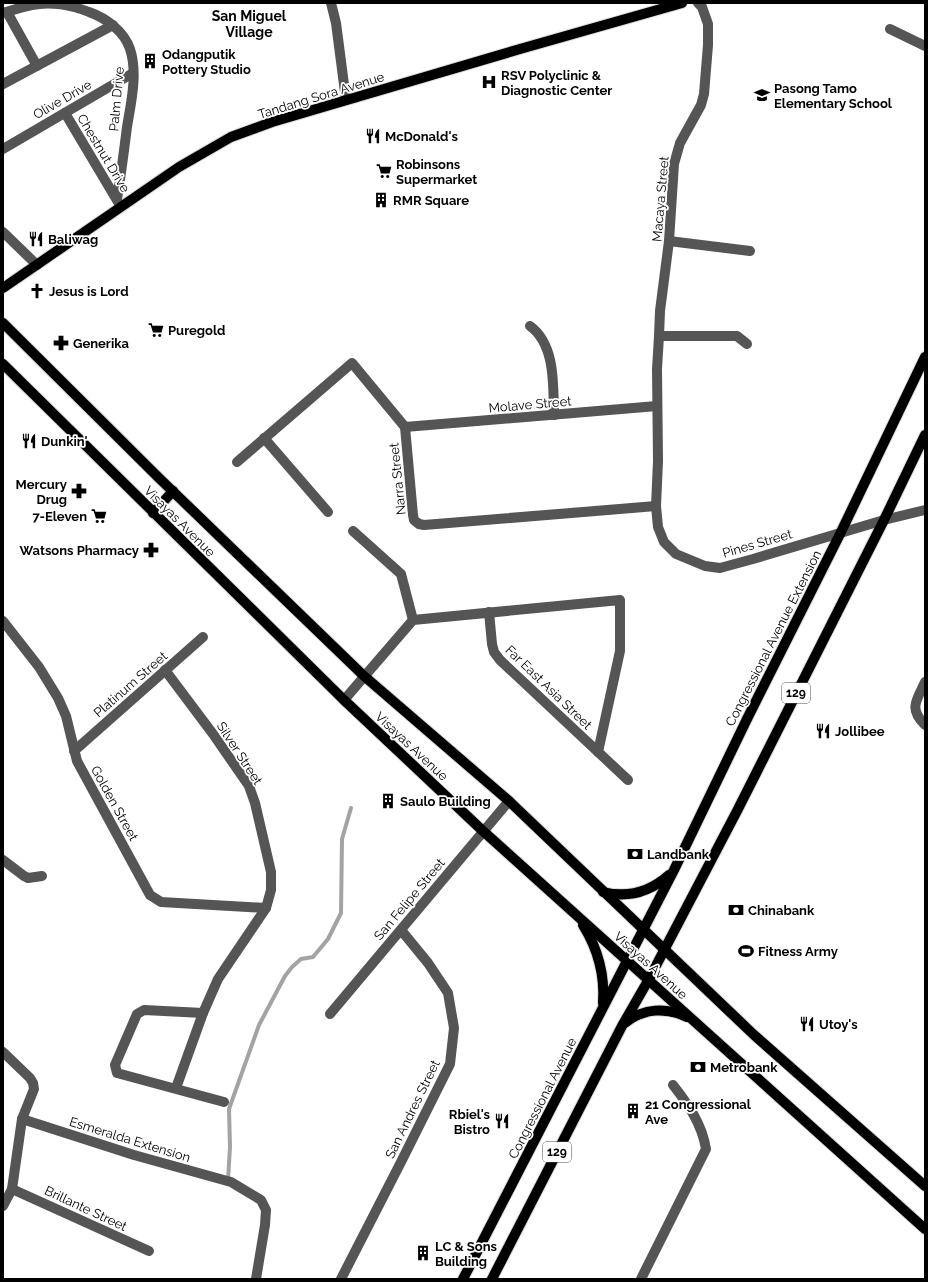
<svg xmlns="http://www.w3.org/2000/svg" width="928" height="1282" viewBox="0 0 928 1282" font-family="Raleway,sans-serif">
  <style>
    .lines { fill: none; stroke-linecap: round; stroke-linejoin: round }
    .stream { stroke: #a3a3a3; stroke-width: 4 }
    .major-casing { stroke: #dbdbdb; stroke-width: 12 }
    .minor { stroke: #555; stroke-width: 10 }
    .major { stroke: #000; stroke-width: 10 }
    .labels { text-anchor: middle; stroke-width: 3.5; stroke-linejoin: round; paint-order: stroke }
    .shield { fill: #fff; stroke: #4c4c4c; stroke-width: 1 }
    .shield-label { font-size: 12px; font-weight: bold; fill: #000 }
    .poi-label { font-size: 13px; font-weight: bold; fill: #000; stroke: #fff; text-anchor: start }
    .street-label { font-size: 13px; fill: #000; stroke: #fff }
    .neighbourhood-label { font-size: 14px; font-weight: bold; fill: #000; stroke: #fff }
  </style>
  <rect width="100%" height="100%" fill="#fff"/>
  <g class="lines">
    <path class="stream" d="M228 1180 230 1147 229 1109 259 1025 285 976 292 967 301 959 313 957 328 939 341 913 342 839 351 808"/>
    <defs>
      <g id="major">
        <path d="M3 288 179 167 231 137 272 122 520 49 682 3"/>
        <path d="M3 323 159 478 364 676 509 801 753 1034 925 1186"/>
        <path d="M3 364 344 700 483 831 925 1229"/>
        <path d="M153 513 173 491"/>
        <path d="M603 892C627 898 650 892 669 875"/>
        <path d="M583 925C598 949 605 974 603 1003"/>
        <path d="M625 1023C643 1008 667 1007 687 1017"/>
        <path d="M463 1279 674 870 747 719 841 532 925 357"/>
        <path d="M492 1279 622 1026 649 979 737 811 884 520 925 435"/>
      </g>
    </defs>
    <use href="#major" class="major-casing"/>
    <g class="minor">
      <path d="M331 3 336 23 346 100"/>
      <path d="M698 3 702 7 708 24V45L704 94 701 105 680 143 674 164 669 241 660 311 659 336 657 369 658 461 656 506 658 527 664 542 676 554 705 566 720 568 753 559 884 520 925 510"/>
      <path d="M7 12 37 66"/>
      <path d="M3 13C13 10 22 7 32 5 50 1 72 5 89 12 106 18 124 31 130 49 138 73 131 103 127 127 124 151 121 175 117 199"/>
      <path d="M890 29 925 46"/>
      <path d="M3 84 113 25"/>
      <path d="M65 113 118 202"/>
      <path d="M3 149 133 73"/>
      <path d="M3 232 37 265"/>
      <path d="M669 241 750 251"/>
      <path d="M530 326C556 345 553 386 554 415"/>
      <path d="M659 336H737L747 344"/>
      <path d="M405 427 657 406"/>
      <path d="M264 438 328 512"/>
      <path d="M237 462 352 363 405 427 413 515 414 520 419 524 424 525 656 506"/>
      <path d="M353 531 401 574 413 620"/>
      <path d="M489 612 492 644 494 652 500 660 628 780"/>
      <path d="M3 621 39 667 58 698 66 716 77 761 150 895 161 902 266 908"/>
      <path d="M165 670 213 734 249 786 255 803 271 872V890L266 908 218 979 203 1013 176 1088"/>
      <path d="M925 682C917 700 908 708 925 725"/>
      <path d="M344 700 413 620 620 600V651L598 752"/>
      <path d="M74 751 203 637"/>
      <path d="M3 860 24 876 28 878 42 876"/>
      <path d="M203 1013 144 1010 137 1014 115 1065 117 1073 224 1102"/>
      <path d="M330 1014 509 801"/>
      <path d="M3 1052 30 1078 33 1083 34 1089 22 1119 12 1189 3 1206"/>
      <path d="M22 1119 134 1155 231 1182 261 1200 266 1210 265 1225 256 1279"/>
      <path d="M12 1189 149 1251"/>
      <path d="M341 1279 401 1162 450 1064 454 1028 448 993 428 963 401 930"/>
      <path d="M641 1279 706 1149C702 1124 688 1104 673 1085"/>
    </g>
    <use href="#major" class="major"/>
  </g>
  <defs>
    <symbol id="building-bare" viewBox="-9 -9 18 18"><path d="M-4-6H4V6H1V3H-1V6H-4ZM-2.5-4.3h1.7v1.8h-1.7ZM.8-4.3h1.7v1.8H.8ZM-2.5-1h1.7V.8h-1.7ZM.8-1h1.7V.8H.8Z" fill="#000" stroke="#fff" stroke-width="2.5" paint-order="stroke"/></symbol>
    <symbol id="hospital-bare" viewBox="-9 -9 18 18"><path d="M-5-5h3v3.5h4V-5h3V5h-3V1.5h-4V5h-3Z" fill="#000" stroke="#fff" stroke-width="2.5" paint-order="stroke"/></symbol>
    <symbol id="school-bare" viewBox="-9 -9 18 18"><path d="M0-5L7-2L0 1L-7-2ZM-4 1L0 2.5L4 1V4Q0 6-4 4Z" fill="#000" stroke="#fff" stroke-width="2.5" paint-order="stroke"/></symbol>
    <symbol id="restaurant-bare" viewBox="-9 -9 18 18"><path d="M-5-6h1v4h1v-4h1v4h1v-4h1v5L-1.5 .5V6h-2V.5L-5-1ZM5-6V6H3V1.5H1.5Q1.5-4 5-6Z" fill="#000" stroke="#fff" stroke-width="2.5" paint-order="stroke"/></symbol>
    <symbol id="supermarket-bare" viewBox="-9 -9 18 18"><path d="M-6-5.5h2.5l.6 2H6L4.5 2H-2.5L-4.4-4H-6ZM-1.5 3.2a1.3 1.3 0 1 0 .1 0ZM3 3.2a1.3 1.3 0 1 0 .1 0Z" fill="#000" stroke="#fff" stroke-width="2.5" paint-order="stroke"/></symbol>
    <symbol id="church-bare" viewBox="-9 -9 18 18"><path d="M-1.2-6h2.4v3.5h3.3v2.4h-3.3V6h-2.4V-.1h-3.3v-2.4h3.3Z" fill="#000" stroke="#fff" stroke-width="2.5" paint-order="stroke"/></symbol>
    <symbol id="pharmacy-bare" viewBox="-9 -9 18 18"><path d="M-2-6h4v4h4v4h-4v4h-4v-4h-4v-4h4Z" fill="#000" stroke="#fff" stroke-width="2.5" paint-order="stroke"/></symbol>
    <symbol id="bank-bare" viewBox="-9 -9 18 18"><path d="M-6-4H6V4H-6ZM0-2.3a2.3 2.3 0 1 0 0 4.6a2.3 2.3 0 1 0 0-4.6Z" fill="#000" stroke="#fff" stroke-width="2.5" paint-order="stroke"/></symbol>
    <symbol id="stadium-bare" viewBox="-9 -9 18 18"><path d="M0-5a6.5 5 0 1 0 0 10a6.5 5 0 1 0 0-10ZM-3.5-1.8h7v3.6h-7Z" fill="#000" stroke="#fff" stroke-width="2.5" paint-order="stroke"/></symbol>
  </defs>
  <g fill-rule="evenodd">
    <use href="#building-bare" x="139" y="50" width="22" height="22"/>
    <use href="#hospital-bare" x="478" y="71" width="22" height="22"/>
    <use href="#school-bare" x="751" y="84" width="22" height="22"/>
    <use href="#restaurant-bare" x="362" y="125" width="22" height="22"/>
    <use href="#supermarket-bare" x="373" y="160" width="22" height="22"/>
    <use href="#building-bare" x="370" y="189" width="22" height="22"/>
    <use href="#restaurant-bare" x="25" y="228" width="22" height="22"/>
    <use href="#church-bare" x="26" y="280" width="22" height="22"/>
    <use href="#supermarket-bare" x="145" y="319" width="22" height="22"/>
    <use href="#pharmacy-bare" x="50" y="332" width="22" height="22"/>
    <use href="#restaurant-bare" x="18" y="430" width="22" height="22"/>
    <use href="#pharmacy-bare" x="68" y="480" width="22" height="22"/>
    <use href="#supermarket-bare" x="88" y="505" width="22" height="22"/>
    <use href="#pharmacy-bare" x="140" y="539" width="22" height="22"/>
    <use href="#restaurant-bare" x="812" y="720" width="22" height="22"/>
    <use href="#building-bare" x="377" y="790" width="22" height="22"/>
    <use href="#bank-bare" x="624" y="843" width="22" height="22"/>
    <use href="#bank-bare" x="725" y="899" width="22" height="22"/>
    <use href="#stadium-bare" x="735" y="940" width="22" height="22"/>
    <use href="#restaurant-bare" x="796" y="1013" width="22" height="22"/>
    <use href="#bank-bare" x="687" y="1056" width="22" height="22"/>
    <use href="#building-bare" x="622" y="1100" width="22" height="22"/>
    <use href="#restaurant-bare" x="491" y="1110" width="22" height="22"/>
    <use href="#building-bare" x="412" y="1242" width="22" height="22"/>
  </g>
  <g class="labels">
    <g class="shield">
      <rect x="782" y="683" width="28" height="20" rx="3"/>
      <rect x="543" y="1142" width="28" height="20" rx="3"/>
    </g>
    <g class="shield-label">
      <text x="796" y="697">129</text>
      <text x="557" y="1156">129</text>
    </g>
    <g class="poi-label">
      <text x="162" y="59">Odangputik<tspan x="162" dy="15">Pottery Studio</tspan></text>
      <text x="501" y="80">RSV Polyclinic &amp;<tspan x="501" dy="15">Diagnostic Center</tspan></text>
      <text x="774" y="93">Pasong Tamo<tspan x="774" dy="15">Elementary School</tspan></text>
      <text x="385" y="141">McDonald's</text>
      <text x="396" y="169">Robinsons<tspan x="396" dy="15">Supermarket</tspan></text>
      <text x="393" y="205">RMR Square</text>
      <text x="48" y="244">Baliwag</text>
      <text x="49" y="296">Jesus is Lord</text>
      <text x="168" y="335">Puregold</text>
      <text x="73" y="348">Generika</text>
      <text x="41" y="446">Dunkin'</text>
      <text x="67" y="489" text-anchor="end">Mercury<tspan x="67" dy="15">Drug</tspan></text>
      <text x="87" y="521" text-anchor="end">7-Eleven</text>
      <text x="139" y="555" text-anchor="end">Watsons Pharmacy</text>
      <text x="835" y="736">Jollibee</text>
      <text x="400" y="806">Saulo Building</text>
      <text x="647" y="859">Landbank</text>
      <text x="748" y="915">Chinabank</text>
      <text x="758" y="956">Fitness Army</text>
      <text x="819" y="1029">Utoy's</text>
      <text x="710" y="1072">Metrobank</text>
      <text x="645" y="1109">21 Congressional<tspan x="645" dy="15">Ave</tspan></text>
      <text x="490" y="1119" text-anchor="end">Rbiel's<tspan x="490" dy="15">Bistro</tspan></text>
      <text x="435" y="1251">LC &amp; Sons<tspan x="435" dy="15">Building</tspan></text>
    </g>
    <g class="street-label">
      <text transform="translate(321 95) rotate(-17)" y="5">Tandang Sora Avenue</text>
      <text transform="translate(62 99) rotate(-30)" y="5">Olive Drive</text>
      <text transform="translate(116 99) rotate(-85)" y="5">Palm Drive</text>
      <text transform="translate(104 153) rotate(59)" y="5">Chestnut Drive</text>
      <text transform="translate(660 199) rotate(-85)" y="5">Macaya Street</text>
      <text transform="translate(530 404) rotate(-5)" y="5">Molave Street</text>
      <text transform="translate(397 479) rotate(-96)" y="5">Narra Street</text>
      <text transform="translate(180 521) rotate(45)" y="5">Visayas Avenue</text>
      <text transform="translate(757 543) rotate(-16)" y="5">Pines Street</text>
      <text transform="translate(773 638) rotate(-63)" y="5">Congressional Avenue Extension</text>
      <text transform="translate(130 684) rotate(-41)" y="5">Platinum Street</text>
      <text transform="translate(549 687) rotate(44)" y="5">Far East Asia Street</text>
      <text transform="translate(412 746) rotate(43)" y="5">Visayas Avenue</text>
      <text transform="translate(240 753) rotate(57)" y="5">Silver Street</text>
      <text transform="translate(115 803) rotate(61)" y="5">Golden Street</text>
      <text transform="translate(409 899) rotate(-50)" y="5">San Felipe Street</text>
      <text transform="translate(651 965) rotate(42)" y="5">Visayas Avenue</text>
      <text transform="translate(542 1098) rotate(-63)" y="5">Congressional Avenue</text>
      <text transform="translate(412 1109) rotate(-64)" y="5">San Andres Street</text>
      <text transform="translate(130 1139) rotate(17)" y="5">Esmeralda Extension</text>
      <text transform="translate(86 1208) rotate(25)" y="5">Brillante Street</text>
    </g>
    <g class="neighbourhood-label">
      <text x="249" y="21">San Miguel<tspan x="249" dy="16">Village</tspan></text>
    </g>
  </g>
  <rect width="928" height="1282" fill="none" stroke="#000000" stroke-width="8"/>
</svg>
